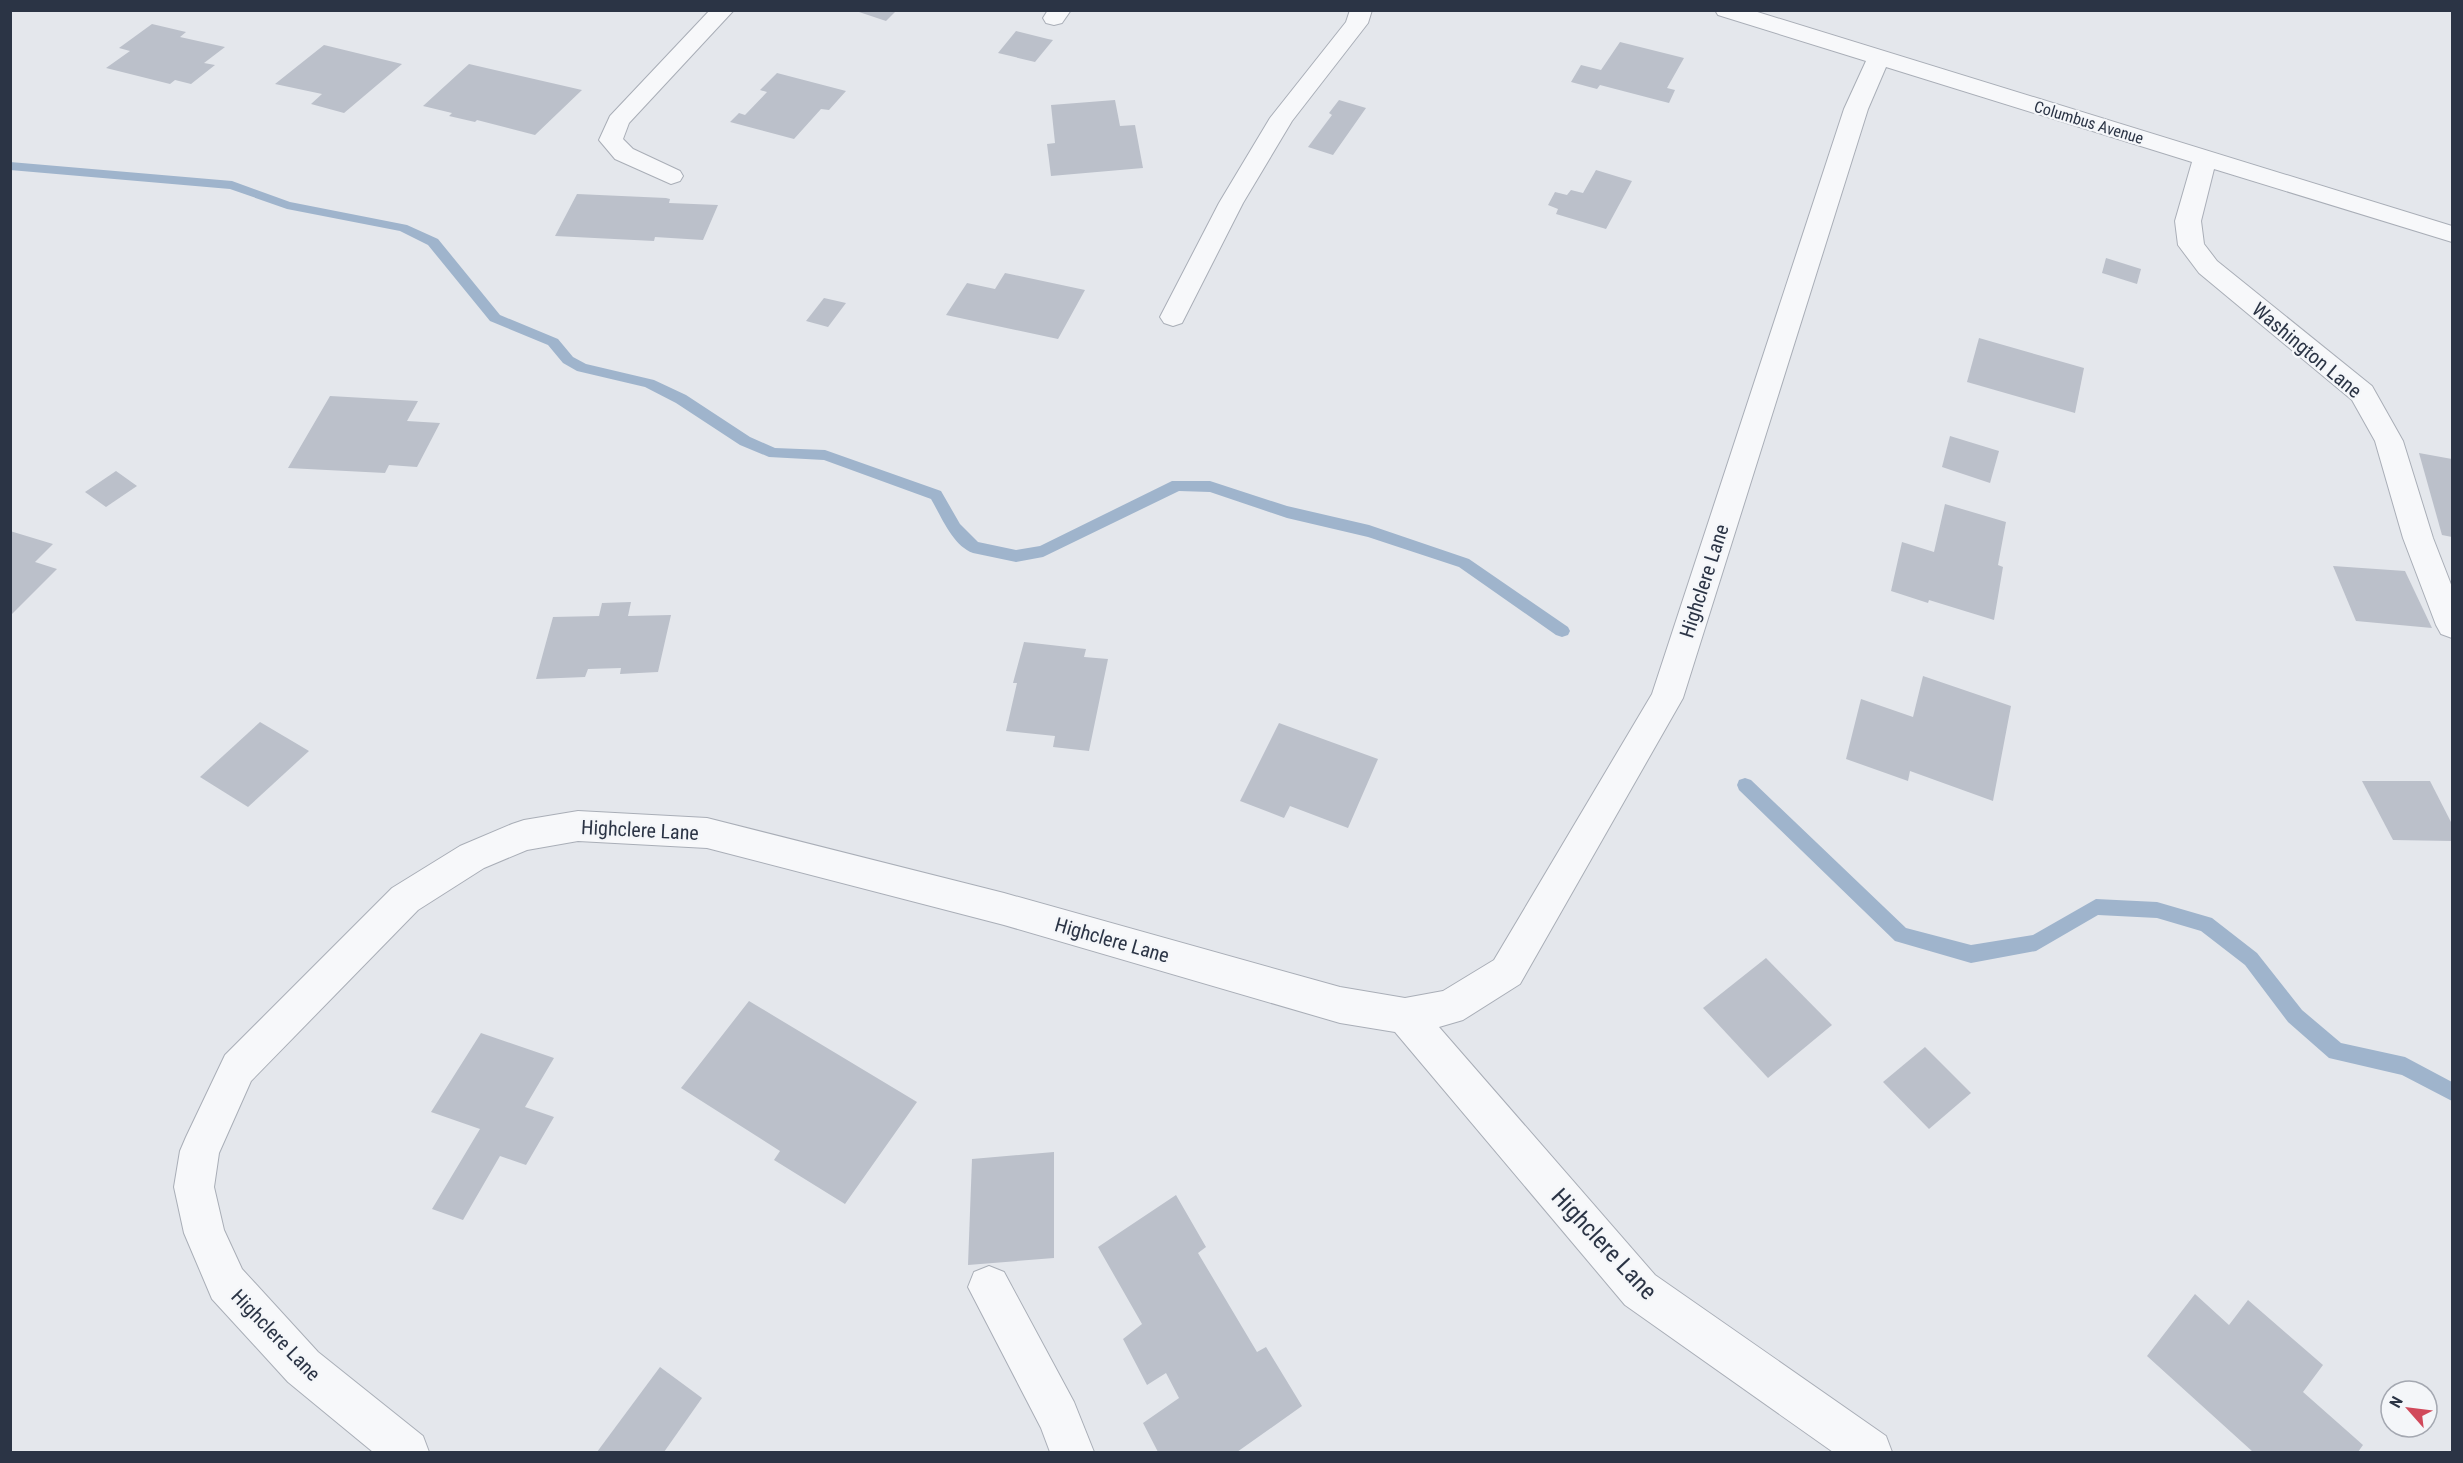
<svg xmlns="http://www.w3.org/2000/svg" width="2463" height="1463" viewBox="0 0 2463 1463" font-family="'Roboto Condensed',sans-serif">
  <style>
    .lines { fill: none; stroke-linecap: round; stroke-linejoin: round }
    .stream { fill: #9fb4cc; fill-rule: evenodd }
    .building { fill: #bbc0ca }
    .minor-casing { stroke: #a9aeb7; stroke-width: 2 }
    .minor { fill: #f7f8fa; fill-rule: evenodd }
    .labels { text-anchor: middle; stroke-width: 4.5; stroke-linejoin: round; paint-order: stroke }
    .far-street-label { font-size: 16px; fill: #2b3445; stroke: #f4f6f9 }
    .street-label { font-size: 20px; fill: #2b3445; stroke: #f4f6f9 }
    .near-street-label { font-size: 24px; fill: #2b3445; stroke: #f4f6f9 }
  </style>
  <rect width="100%" height="100%" fill="#e4e7ec"/>
  <g class="lines">
    <g class="stream">
      <path d="M10 162 232 181 290 202 407 225 438 239 500 315 558 339 573 357 586 364 654 380 686 395 750 437 775 448 825 450 941 491 960 524 978 542 1016 550 1040 546 1172 481H1210L1287 506 1369 525 1469 559 1568 627 1570 631 1568 635 1562 637 1556 635 1459 567 1368 537 1287 518 1210 492 1179 491 1043 557 1016 562 973 553C953 546 941 516 931 499L824 460 769 457 740 445 676 403 645 387 577 371 563 363 548 345 490 321 428 245 400 231 287 209 230 189 10 170Z"/>
      <path d="M1745 778 1751 780 1906 928 1971 945 2033 935 2096 899 2157 902 2212 918 2257 953 2302 1010 2341 1043 2405 1057 2452 1082V1101L2402 1075 2329 1058 2288 1022 2245 965 2201 931 2157 918 2098 915 2036 951 1971 963 1895 941 1739 790 1737 785 1739 780Z"/>
    </g>
  </g>
  <g class="building">
    <path d="M853 10H897L886 21Z"/>
    <path d="M152 24 186 32 180 37 225 47 204 63 215 65 191 84 175 80 170 84 106 68 130 51 119 48Z"/>
    <path d="M1016 31 1048 39 1053 40 1035 62 998 53Z"/>
    <path d="M1620 42 1684 58 1667 88 1675 90 1669 103 1600 85 1597 89 1571 82 1581 65 1601 70Z"/>
    <path d="M324 45 402 64 344 113 311 104 322 94 275 84Z"/>
    <path d="M469 64 582 90 535 135 477 120 475 122 449 116 452 113 423 106Z"/>
    <path d="M777 73 846 91 829 110 821 109 794 139 730 122 739 113 745 115 767 92 760 90Z"/>
    <path d="M1115 100 1120 126 1135 125 1143 168 1051 176 1047 144 1055 143 1051 105Z"/>
    <path d="M1339 100 1366 108 1333 155 1308 147 1332 115 1329 113Z"/>
    <path d="M1596 170 1632 181 1606 229 1556 214 1558 209 1548 205 1555 192 1567 195 1571 190 1583 193Z"/>
    <path d="M577 194 666 198 670 199 669 203 718 205 703 240 655 237 654 241 555 236Z"/>
    <path d="M2106 258 2141 269 2137 284 2102 273Z"/>
    <path d="M1005 273 1085 290 1058 339 946 315 967 283 995 289Z"/>
    <path d="M824 298 846 303 828 327 806 321Z"/>
    <path d="M1979 338 2084 368 2075 413 1967 382Z"/>
    <path d="M330 396 418 401 407 421 440 423 417 467 389 465 385 473 288 468Z"/>
    <path d="M1950 436 1999 451 1990 483 1942 467Z"/>
    <path d="M2419 453 2452 459V537L2442 535Z"/>
    <path d="M116 471 137 486 106 507 85 492Z"/>
    <path d="M1945 504 2006 522 1998 565 2003 567 1994 620 1929 600 1928 603 1891 591 1902 542 1934 552Z"/>
    <path d="M10 531 53 544 35 562 57 569 10 616Z"/>
    <path d="M2333 566 2405 571 2432 628 2356 621Z"/>
    <path d="M631 602 628 616 671 615 658 672 620 674 621 668 588 669 585 677 536 679 553 617 599 616 602 603Z"/>
    <path d="M1024 642 1086 649 1084 657 1108 659 1089 751 1053 747 1055 736 1006 731 1017 683H1013Z"/>
    <path d="M1923 676 2011 706 1993 801 1910 771 1908 781 1846 759 1861 699 1913 717Z"/>
    <path d="M260 722 309 751 248 807 200 777Z"/>
    <path d="M1279 723 1378 759 1348 828 1290 806 1284 818 1240 801Z"/>
    <path d="M2362 781H2430L2452 824V841L2393 840Z"/>
    <path d="M1766 958 1832 1025 1768 1078 1703 1008Z"/>
    <path d="M749 1001 917 1102 845 1204 774 1160 780 1151 681 1088Z"/>
    <path d="M481 1033 554 1058 525 1107 554 1117 526 1165 500 1156 463 1220 432 1209 480 1129 431 1112Z"/>
    <path d="M1925 1047 1971 1093 1929 1129 1883 1082Z"/>
    <path d="M1054 1152V1258L968 1265 972 1159Z"/>
    <path d="M1176 1195 1206 1247 1198 1253 1257 1352 1266 1347 1302 1406 1237 1452H1158L1143 1423 1179 1398 1166 1373 1147 1385 1123 1339 1142 1324 1098 1247Z"/>
    <path d="M2195 1294 2229 1325 2248 1300 2323 1365 2303 1392 2363 1445 2358 1452H2253L2147 1356Z"/>
    <path d="M660 1367 702 1398 664 1452H597Z"/>
  </g>
  <g class="lines">
    <defs>
      <g id="minor">
        <path d="M710 10H734L629 123 623 139 633 149 680 171 683 176 680 181 671 184 615 159 599 140 610 116Z"/>
        <path d="M1048 10H1071L1062 23 1054 25 1046 23 1043 18Z"/>
        <path d="M1350 10H1372L1368 23 1292 121 1243 203 1182 323 1173 326 1164 323 1160 317 1219 203 1270 118 1346 22Z"/>
        <path d="M1715 10H1751L2452 226V242L2214 169 2201 221 2204 244 2217 261 2372 386 2403 441 2433 538 2452 587V638L2441 634 2436 625 2403 538 2375 441 2352 400 2199 273 2178 245 2175 221 2192 162 1886 67 1868 109 1683 698 1520 984 1463 1020 1439 1027 1655 1275 1886 1436 1892 1452H1833L1625 1305 1395 1032 1340 1023 1004 925 707 848 578 841 527 850 484 868 418 910 251 1081 219 1153 214 1187 224 1230 242 1269 318 1352 423 1436 429 1452H373L288 1382 212 1299 184 1233 174 1187 180 1151 186 1137 225 1055 392 888 460 846 512 824 524 820 578 811 707 818 1004 893 1340 987 1405 998 1443 991 1494 960 1652 694 1844 109 1866 61 1718 15Z"/>
        <path d="M989 1266 1004 1272 1074 1402 1094 1452H1050L1041 1428 968 1287 974 1272Z"/>
      </g>
    </defs>
    <use href="#minor" class="minor-casing"/>
    <use href="#minor" class="minor"/>
  </g>
  <g class="labels">
    <g class="far-street-label">
      <text transform="translate(2089 122) rotate(17)" y="6">Columbus Avenue</text>
    </g>
    <g class="street-label">
      <text transform="translate(2307 350) rotate(40)" y="7">Washington Lane</text>
      <text transform="translate(1704 581) rotate(-72)" y="7">Highclere Lane</text>
      <text transform="translate(640 830) rotate(3)" y="7">Highclere Lane</text>
      <text transform="translate(1112 940) rotate(16)" y="7">Highclere Lane</text>
      <text transform="translate(276 1335) rotate(46)" y="7">Highclere Lane</text>
    </g>
    <g class="near-street-label">
      <text transform="translate(1604 1244) rotate(47)" y="8">Highclere Lane</text>
    </g>
  </g>
  <rect width="2463" height="1463" fill="none" stroke="#2b3445" stroke-width="24"/>
  <g transform="translate(2409 1409) rotate(298)"><circle r="28" fill="#f4f6f9" stroke="#a4a8b1" stroke-width="1.5"/>
  <path d="M0-4.5L10 22L0 15L-10 22Z" fill="#d1495b"/>
  <text y="-9" font-size="16" font-weight="bold" text-anchor="middle" fill="#2b3445">N</text>
  </g>
</svg>
